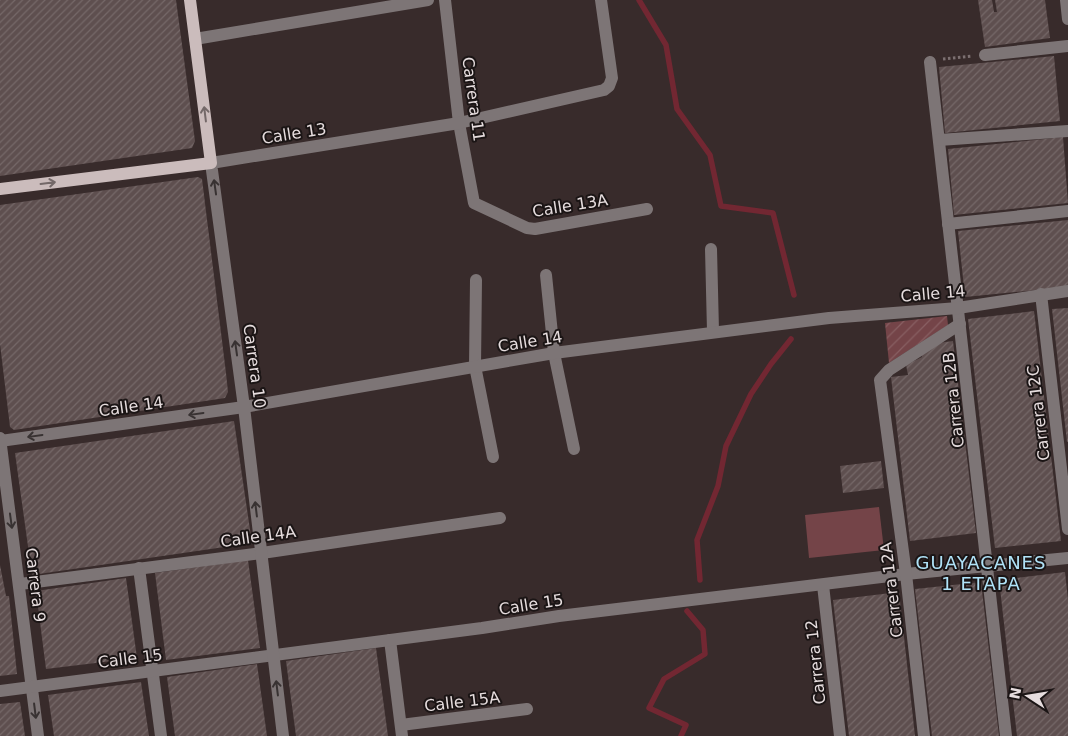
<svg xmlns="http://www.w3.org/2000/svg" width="1068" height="736" viewBox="0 0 1068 736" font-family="'DejaVu Sans',sans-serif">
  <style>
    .grass { fill: #744448 }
    .garden { fill: url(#garden-furrows) }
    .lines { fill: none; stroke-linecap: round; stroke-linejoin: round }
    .stream { stroke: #722732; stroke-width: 5.5 }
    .building { fill: url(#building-hatch) }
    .path { stroke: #7c7071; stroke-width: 3; stroke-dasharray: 2.5 2.5; stroke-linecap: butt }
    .minor { stroke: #7d7576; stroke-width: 12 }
    .major { stroke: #cbbcbc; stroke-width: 12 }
    .oneway { stroke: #736868 }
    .oneway2 { stroke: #383232 }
    .labels { text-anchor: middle; stroke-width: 4; stroke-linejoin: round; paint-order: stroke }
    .street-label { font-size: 16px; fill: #e6ddde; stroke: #1b1515 }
    .neighbourhood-label { font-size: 18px; letter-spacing: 1px; fill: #b0e3f8; stroke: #1b1515 }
  </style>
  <defs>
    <pattern id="garden-furrows" width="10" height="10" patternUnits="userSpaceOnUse" patternTransform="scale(1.25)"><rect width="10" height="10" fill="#744448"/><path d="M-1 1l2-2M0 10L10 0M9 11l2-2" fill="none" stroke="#885f62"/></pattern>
    <pattern id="building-hatch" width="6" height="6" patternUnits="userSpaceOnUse" patternTransform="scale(1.25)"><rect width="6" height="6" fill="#5e4f4f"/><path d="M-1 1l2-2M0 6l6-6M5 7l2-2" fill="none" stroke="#756868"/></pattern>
  </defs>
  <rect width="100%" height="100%" fill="#382b2b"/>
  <path class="grass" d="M879 507 884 550 809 558 805 515Z"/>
  <path class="garden" d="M947 316 948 325 889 363 885 323Z"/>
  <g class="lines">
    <g class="stream">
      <path d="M639 0 666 45 677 109 710 155 721 206 773 213 794 295"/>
      <path d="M700 580 697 540 718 486 726 446 751 394 771 364 791 339"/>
      <path d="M681 736 686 725 649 708 664 679 705 654 703 630 687 611"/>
    </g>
  </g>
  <g class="building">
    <path d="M0 0H176L195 141 192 148 0 176Z"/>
    <path d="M978 0H992L994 12H997L995 0H1045L1050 38 985 47Z"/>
    <path d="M1054 56 1060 121 945 133 939 67Z"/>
    <path d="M1063 137 1068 203 954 215 948 149Z"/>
    <path d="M198 177 202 179 226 373 228 392 225 398 14 430 10 427 0 344V205Z"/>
    <path d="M1068 220V287L965 297 958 231Z"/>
    <path d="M1068 308V442H1067L1052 309Z"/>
    <path d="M1034 311 1061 541 995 548 968 319Z"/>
    <path d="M953 341 976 533 910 541 891 377 908 375 906 365 922 357 921 352 938 343Z"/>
    <path d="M234 421 252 543 32 575 15 453Z"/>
    <path d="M881 461 884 488 843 493 840 466Z"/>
    <path d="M248 560 260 648 166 660 155 573Z"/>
    <path d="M0 565 6 596H9L17 674 0 676Z"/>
    <path d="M1065 572 1068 600V736H1017L999 580Z"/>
    <path d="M126 578 137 658 46 669 36 591Z"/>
    <path d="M981 582 999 736H932L915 589Z"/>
    <path d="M899 592 915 736H849L833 600Z"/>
    <path d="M376 648 388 736H296L286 661Z"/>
    <path d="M257 664 267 736H175L167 677Z"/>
    <path d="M141 682 149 736H54L48 695Z"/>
    <path d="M20 702 25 736H0V704Z"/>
  </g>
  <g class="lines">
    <path class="path" d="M943 59 972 56"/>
    <g class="minor">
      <path d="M445 0 459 123 474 203 527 228 535 229 647 209"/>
      <path d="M1066 0 1068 19"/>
      <path d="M195 39 428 0"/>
      <path d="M985 55 1068 46"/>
      <path d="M930 62 1006 736"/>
      <path d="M939 140 1068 131"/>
      <path d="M948 224 1068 211"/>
      <path d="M711 249 713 331"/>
      <path d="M546 275 554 353 574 449"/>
      <path d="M476 280 475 366 493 457"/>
      <path d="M1041 294 1068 529"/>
      <path d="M0 438 38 736"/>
      <path d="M0 441 244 407 554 353 829 318 958 308 1068 291"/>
      <path d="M139 568 161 736"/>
      <path d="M20 584 262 553 500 518"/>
      <path d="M823 585 840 736"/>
      <path d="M390 640 402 736"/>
      <path d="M0 691 482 628 559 616 906 574 1068 558"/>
      <path d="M401 725 527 709"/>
      <path d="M283 736 244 407 211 163 459 123 604 90 609 86 612 78 601 0"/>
      <path d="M924 736 906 574 880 380 889 370 960 324"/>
    </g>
    <path class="major" d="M0 189 211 163 190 0"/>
  </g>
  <defs><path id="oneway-shaft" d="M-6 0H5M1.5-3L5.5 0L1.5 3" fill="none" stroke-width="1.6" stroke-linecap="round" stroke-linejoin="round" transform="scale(1.25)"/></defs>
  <g class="oneway">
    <use href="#oneway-shaft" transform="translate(205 114) rotate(-97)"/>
    <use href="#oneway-shaft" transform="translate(48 183) rotate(-7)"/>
  </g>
  <g class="oneway2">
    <use href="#oneway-shaft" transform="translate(215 187) rotate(-98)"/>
    <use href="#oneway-shaft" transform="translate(236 348) rotate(-98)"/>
    <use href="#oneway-shaft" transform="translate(196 414) rotate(172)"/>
    <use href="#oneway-shaft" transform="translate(35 436) rotate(172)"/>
    <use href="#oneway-shaft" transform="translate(256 509) rotate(-97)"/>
    <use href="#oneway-shaft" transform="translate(11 521) rotate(82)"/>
    <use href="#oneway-shaft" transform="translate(277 688) rotate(-97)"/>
    <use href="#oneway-shaft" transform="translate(35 711) rotate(83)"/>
  </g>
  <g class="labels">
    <g class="street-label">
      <text transform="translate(474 99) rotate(82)" y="6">Carrera 11</text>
      <text transform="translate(294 133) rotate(-9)" y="6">Calle 13</text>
      <text transform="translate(570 205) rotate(-9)" y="6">Calle 13A</text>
      <text transform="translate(933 293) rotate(-5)" y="6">Calle 14</text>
      <text transform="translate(530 341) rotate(-9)" y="6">Calle 14</text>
      <text transform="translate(255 366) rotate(82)" y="6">Carrera 10</text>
      <text transform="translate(953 400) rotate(-96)" y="6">Carrera 12B</text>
      <text transform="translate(131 406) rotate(-8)" y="6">Calle 14</text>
      <text transform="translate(1038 413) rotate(-97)" y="6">Carrera 12C</text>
      <text transform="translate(258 536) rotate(-8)" y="6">Calle 14A</text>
      <text transform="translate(36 585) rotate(83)" y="6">Carrera 9</text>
      <text transform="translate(891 590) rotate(-97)" y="6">Carrera 12A</text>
      <text transform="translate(531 604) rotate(-9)" y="6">Calle 15</text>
      <text transform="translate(130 658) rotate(-7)" y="6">Calle 15</text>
      <text transform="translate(815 662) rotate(-96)" y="6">Carrera 12</text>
      <text transform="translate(462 701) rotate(-7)" y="6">Calle 15A</text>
    </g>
    <g class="neighbourhood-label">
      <text x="981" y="569">GUAYACANES<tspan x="981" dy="21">1 ETAPA</tspan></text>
    </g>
  </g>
  <g transform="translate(1028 696) rotate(282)" stroke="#1b1515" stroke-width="4" paint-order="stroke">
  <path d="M0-4L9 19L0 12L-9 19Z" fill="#e6ddde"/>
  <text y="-8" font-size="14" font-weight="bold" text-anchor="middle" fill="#e6ddde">N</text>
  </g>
</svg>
